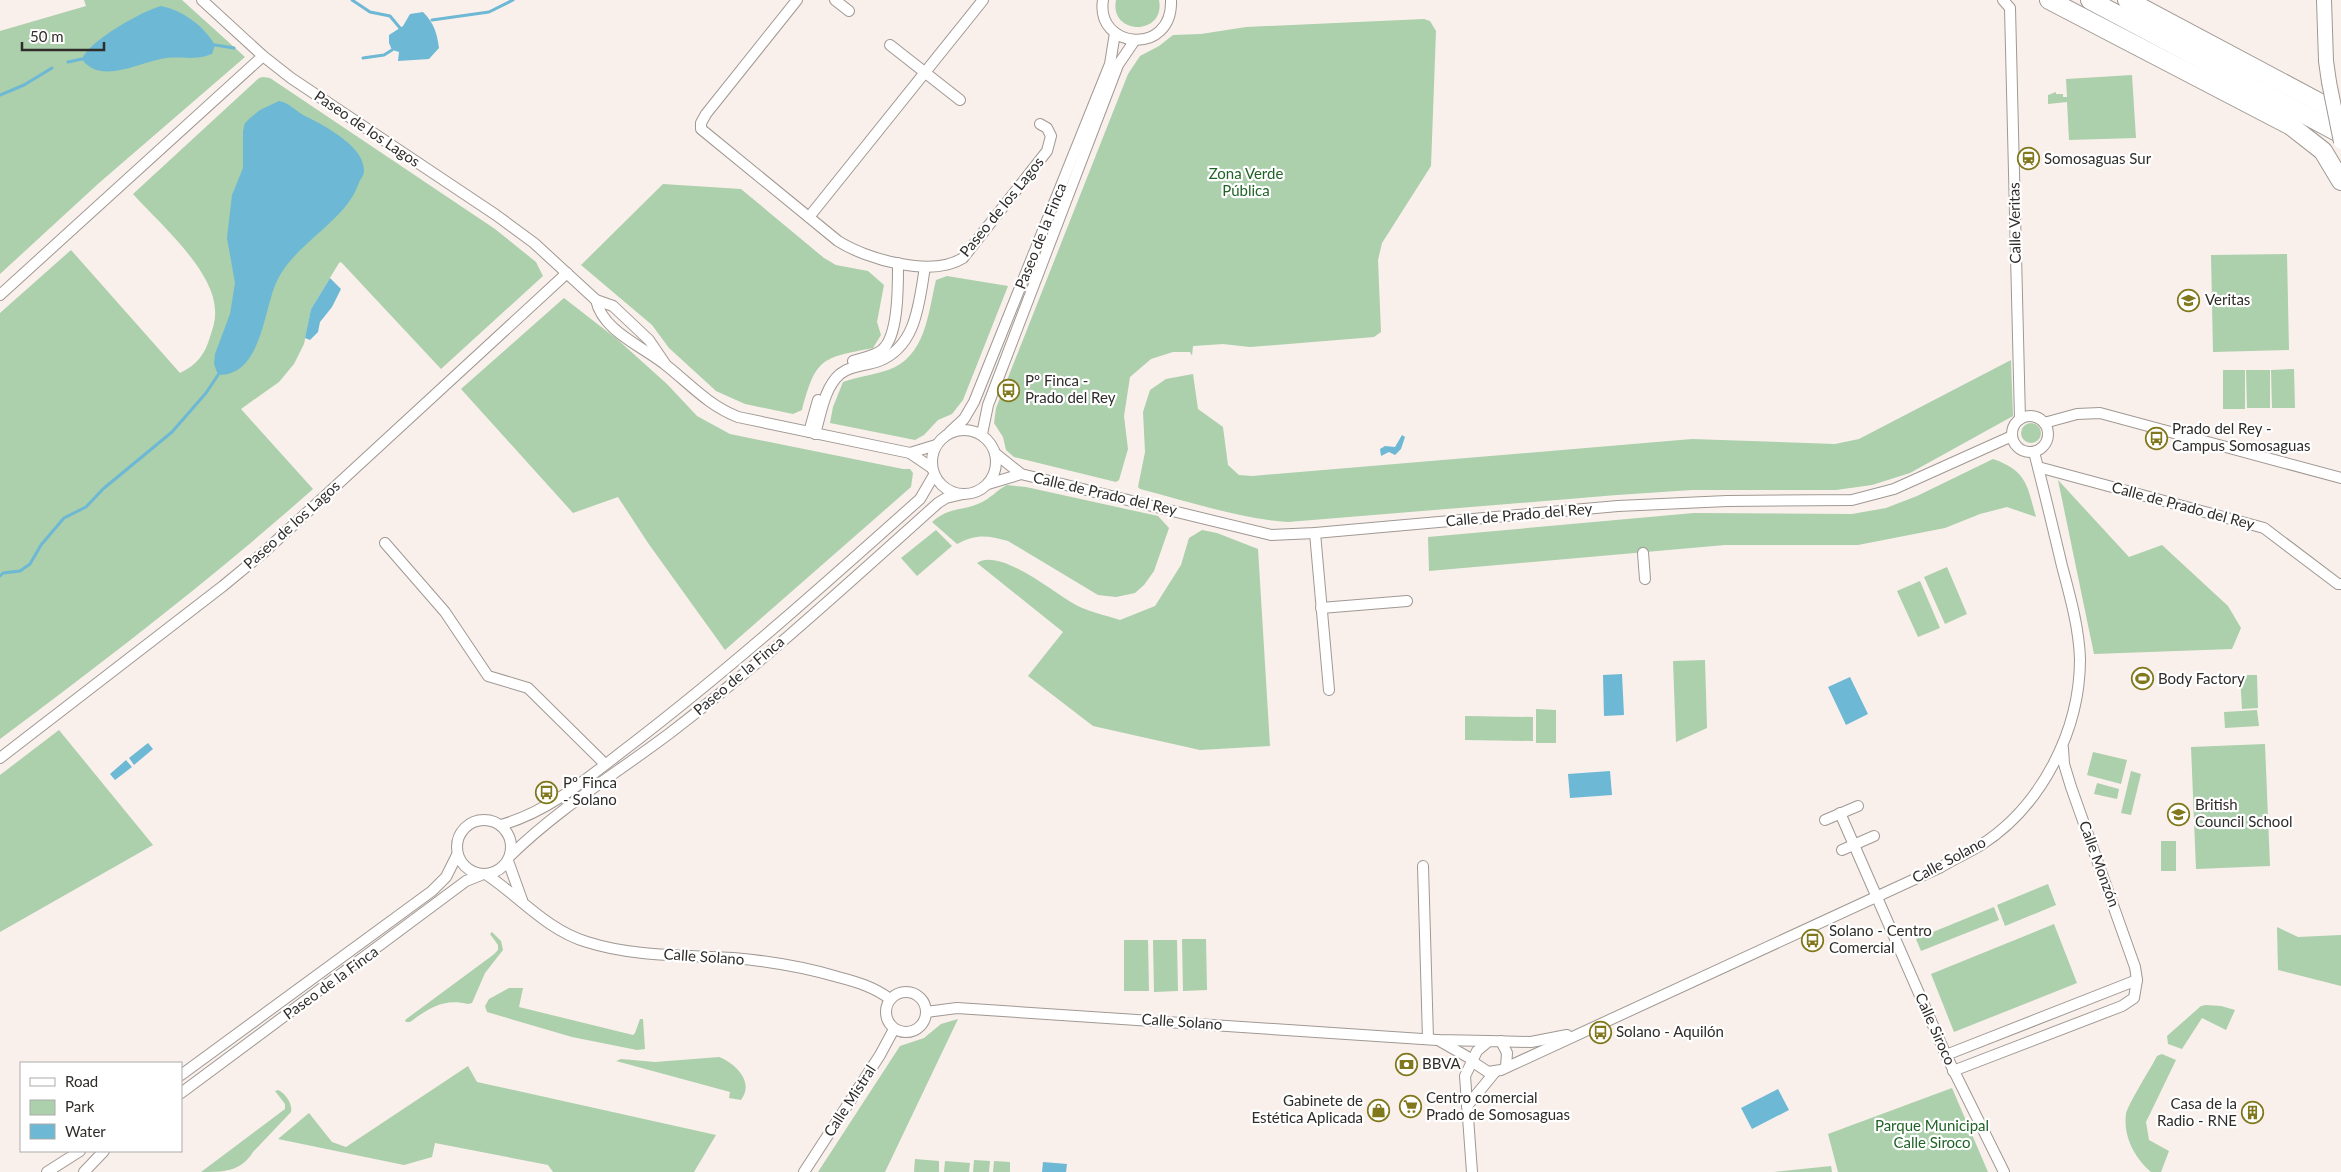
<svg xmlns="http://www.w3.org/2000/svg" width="2341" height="1172" viewBox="0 0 2341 1172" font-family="Lato,sans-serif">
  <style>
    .green { fill: #accfac }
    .water { fill: #6db8d4 }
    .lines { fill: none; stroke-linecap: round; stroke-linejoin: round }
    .stream { stroke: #6db8d4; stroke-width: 3 }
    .street-casing { stroke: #a09893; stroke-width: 12 }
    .secondary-casing { stroke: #a09893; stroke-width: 16 }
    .highway-casing { stroke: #a09893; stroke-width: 20 }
    .street { stroke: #fff; stroke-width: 10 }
    .secondary { stroke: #fff; stroke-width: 14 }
    .highway { stroke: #fff; stroke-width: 18 }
    .secondary-bridge-casing { stroke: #a09893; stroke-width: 16; stroke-linecap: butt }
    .secondary-bridge { stroke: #fff; stroke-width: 14 }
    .labels { text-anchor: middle; stroke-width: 4.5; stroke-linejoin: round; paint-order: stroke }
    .street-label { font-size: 15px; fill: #2f2c2a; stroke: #fff }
    .poi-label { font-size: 15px; fill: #2f2c2a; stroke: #fff; text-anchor: start }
    .park-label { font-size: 15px; fill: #206327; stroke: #fff }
  </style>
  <rect width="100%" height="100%" fill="#f9f0eb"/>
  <g class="green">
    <path d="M84 0H182L245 57 99 183 0 274V31L86 6Z"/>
    <path d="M1116 0H1159C1166 36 1109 36 1116 0Z"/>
    <path d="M1424 19 1430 21 1436 31 1431 166 1382 243 1378 260 1381 332 1374 337 1250 347 1223 344 1193 346 1192 356 1190 352H1173L1151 359 1130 377 1124 416 1128 449 1119 480 1116 482 1014 457 1006 450 1003 437 994 423 996 408 1128 74 1140 56 1159 46 1173 35 1201 34 1246 27Z"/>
    <path d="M2132 75 2136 138 2069 140 2067 102 2048 104V95L2056 92V94H2063V97H2067L2066 79Z"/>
    <path d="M263 77 270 78 495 229 536 262 543 276 441 369 341 262 339 263 311 309 304 344 294 364 279 382 241 409 313 489C213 578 107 659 0 739V313L71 250 180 373C197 365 205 354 210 337 213 328 216 319 215 310 214 270 159 223 133 194L259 78Z"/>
    <path d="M663 184 741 189 824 258 836 265 868 271 884 285 877 322 881 335 873 348C821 358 816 358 802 410L793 414 745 404 716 391 669 348 652 325 581 265Z"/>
    <path d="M2287 254 2289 350 2213 352 2211 255Z"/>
    <path d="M947 276 1008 286 963 400 952 414 938 420 924 435 915 440 830 423 833 407 843 382C857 377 873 375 888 370 926 357 928 313 936 280Z"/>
    <path d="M564 298 618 340 667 384 697 416 730 434 903 469H910L913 473 911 487 725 650 648 543 618 497 573 513 461 389Z"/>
    <path d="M2011 360 2013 416 1910 473 1872 485 1836 490H1692L1617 495 1288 522C1240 519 1187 501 1140 489L1138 487 1145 452 1143 412 1150 390 1166 379 1193 374 1198 409 1223 427 1228 465 1239 475 1252 476 1692 439 1835 444 1859 439Z"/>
    <path d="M2294 369 2295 408H2272L2271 370Z"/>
    <rect x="2223" y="370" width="22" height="39"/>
    <path d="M2246 370H2270V408H2247Z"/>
    <circle cx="2031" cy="433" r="10"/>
    <path d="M1993 459C2027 471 2027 485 2036 517L2007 507 1980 514 1945 528 1858 545H1725L1429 571 1428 537 1694 513 1852 514 1886 508 1917 496Z"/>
    <path d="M2058 480 2129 557 2162 545 2228 606 2241 628 2232 649 2094 654Z"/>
    <path d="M1007 485 1026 487 1158 516 1169 528 1154 571 1144 585 1135 593 1116 597 1098 595 1008 541C987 535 976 534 957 544L932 522C950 506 961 512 980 503 990 499 997 490 1007 485Z"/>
    <path d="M936 530 952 546 917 576 901 558Z"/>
    <path d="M1202 530 1217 533 1258 549 1270 746 1200 750 1093 726 1028 676 1063 632 977 563C1000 547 1055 594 1076 605 1089 612 1105 615 1120 620L1155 606 1181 565 1189 538Z"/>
    <path d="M1947 567 1967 614 1945 624 1924 577Z"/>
    <path d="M1920 581 1940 628 1918 637 1897 591Z"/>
    <path d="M1705 660 1707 728 1676 742 1673 661Z"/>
    <path d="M2240 675H2257L2258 708 2242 709Z"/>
    <path d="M1536 709 1556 710V743H1536Z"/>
    <path d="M2257 710 2259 726 2225 728 2224 712Z"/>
    <path d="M1465 716 1533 717V741L1465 740Z"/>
    <path d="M59 730 153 845 0 932V775Z"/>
    <path d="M2265 744 2270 866 2196 869 2191 747Z"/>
    <path d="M2093 752 2127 760 2121 784 2087 775Z"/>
    <path d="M2131 771 2141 774 2131 815 2121 813Z"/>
    <path d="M2097 783 2119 789 2117 799 2094 794Z"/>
    <rect x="2161" y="841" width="15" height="30"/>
    <path d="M2048 884 2056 905 2005 926 1997 905Z"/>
    <path d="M1994 907 1999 920 1921 951 1916 939Z"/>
    <path d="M2054 924 2077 983 1954 1032 1931 974Z"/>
    <path d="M2277 927 2298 937 2341 935V986L2278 970Z"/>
    <path d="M492 932 501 941 503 950 485 973 472 1003 468 1004C444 998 429 1008 410 1022H406L405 1020 493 955 498 950V945L490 934Z"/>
    <path d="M1182 939H1206L1207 990 1183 991Z"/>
    <path d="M1124 940H1148L1149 991H1124Z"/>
    <path d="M1153 940H1177L1178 991 1154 992Z"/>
    <path d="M509 988H523L519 1007 633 1035 635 1033 640 1019H643L645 1049 637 1050 572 1037 487 1012 485 1006 489 999Z"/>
    <path d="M2206 1005 2221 1006 2235 1010 2226 1030 2202 1018 2182 1049 2168 1044 2167 1036 2201 1006Z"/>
    <path d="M958 1019 885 1172H818L900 1046 924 1038 941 1024Z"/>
    <path d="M2162 1054 2176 1060 2146 1122 2149 1140 2169 1151 2161 1172H2151C2135 1158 2123 1137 2126 1114 2128 1104 2151 1068 2157 1056Z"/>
    <path d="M719 1057C735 1063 755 1082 741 1100L729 1098 730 1092 616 1061 621 1059 655 1062Z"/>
    <path d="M468 1066 477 1082 716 1135 694 1172H553L548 1165 435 1143 432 1157 404 1165 278 1139 309 1113 332 1142 346 1147Z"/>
    <path d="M1952 1088 1988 1172H1838L1828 1134Z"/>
    <path d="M278 1090C285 1093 293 1104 291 1112L253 1152C241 1172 223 1172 201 1172L285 1109V1104L275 1091Z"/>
    <path d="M915 1159 939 1161V1172H914Z"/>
    <path d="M974 1160 990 1161 989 1172H973Z"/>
    <path d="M945 1161 970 1163 969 1172H944Z"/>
    <path d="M994 1161 1010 1162V1172H993Z"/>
    <path d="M1831 1166 1832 1172H1774Z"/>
  </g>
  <g class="water">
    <path d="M161 6C182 10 204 26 215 45L212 54C193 61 184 56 166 58 142 61 100 86 82 59 89 41 142 11 161 6Z"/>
    <path d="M423 12C434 23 437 33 439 48L429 59 398 61 399 52 392 50 389 43V35L403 26 410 14Z"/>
    <path d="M279 101C290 103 295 111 305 116 315 121 325 126 335 133 347 141 364 154 364 171 364 176 360 179 358 185 344 223 294 243 276 283 263 313 261 376 218 375L214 364 215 354 230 314 235 283 227 238 232 195 243 168V131L245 123 250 118 260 110Z"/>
    <path d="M330 278 341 289 332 307 320 322 318 332 310 340 305 338 311 309Z"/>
    <path d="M1402 435 1405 437 1401 449 1395 455 1389 452 1381 456 1380 449 1385 446 1395 447Z"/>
    <path d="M1622 674 1624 715 1604 716 1603 675Z"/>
    <path d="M1850 677 1868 714 1846 725 1828 687Z"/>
    <path d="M148 743 153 749 134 765 129 758Z"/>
    <path d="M126 760 132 767 115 780 110 774Z"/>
    <path d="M1610 771 1612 795 1570 798 1568 774Z"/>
    <path d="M1778 1089 1789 1110 1752 1129 1741 1108Z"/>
    <path d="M1043 1162 1067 1164 1066 1172H1042Z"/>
  </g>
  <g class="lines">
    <g class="stream">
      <path d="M352 0 370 12 390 16 400 28"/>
      <path d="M432 20 489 12 513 0"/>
      <path d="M215 45 234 48"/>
      <path d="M363 58 384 55 392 50"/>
      <path d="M68 62 82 59"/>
      <path d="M0 95 24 85 52 68"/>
      <path d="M0 576 3 573 20 571 30 564 41 545 64 518 86 507 103 489 172 432 206 393 218 375"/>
    </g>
    <defs>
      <g id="street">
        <path d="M202 0 263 56 291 78 496 215 534 243 596 300 613 306 649 340 666 365"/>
        <path d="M797 0 706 114 701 123V129L838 241C866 259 932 278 963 258L1047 151 1051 136 1047 128 1040 124"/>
        <path d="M835 0 849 11"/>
        <path d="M1103 0C1095 49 1173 57 1171 0"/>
        <path d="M2003 0 2010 8 2020 419"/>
        <path d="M890 45 960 100"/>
        <path d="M809 217 983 0"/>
        <path d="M0 295 263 56"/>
        <path d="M596 300C603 332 643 346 667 366 691 385 708 405 738 417L910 453 932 468"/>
        <path d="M853 361C862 358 874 356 882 350 899 336 898 284 898 263"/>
        <circle cx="2030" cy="434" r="18"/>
        <path d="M2044 423 2077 414 2100 413 2341 478"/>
        <circle cx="964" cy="462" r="32"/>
        <path d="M809 432 818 400"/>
        <path d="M950 432 964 419 974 402 1110 64 1115 33"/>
        <path d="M815 434C821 414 824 388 840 374 851 365 866 366 879 361 917 346 919 302 925 267"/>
        <path d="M982 434 988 405 1118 65 1135 40"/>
        <path d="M910 453 936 445"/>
        <path d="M996 454 1021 474 1271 535 1315 533 1618 506 1727 501 1852 500 1894 489 2012 436"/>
        <path d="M2038 467 2264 528 2338 584H2341"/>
        <path d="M988 484 1021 474"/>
        <path d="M1315 533 1329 690"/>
        <path d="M385 543 445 612 488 676 528 688 605 764"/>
        <path d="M1643 553 1645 579"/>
        <path d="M1321 608 1407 601"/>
        <path d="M0 758 223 586 263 553 567 273"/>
        <path d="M1840 813 1946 1055 2004 1172"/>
        <circle cx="484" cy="847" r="27"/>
        <path d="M1825 820 1858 806"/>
        <path d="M501 825C551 811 591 775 632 744 732 667 826 583 920 499L934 475"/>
        <path d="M1842 850 1874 836"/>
        <path d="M511 855C559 808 617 773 670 733 764 661 851 581 938 503L946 498 963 494"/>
        <path d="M508 861 522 900"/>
        <path d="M1423 866 1428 1039"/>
        <path d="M487 875C520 897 547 930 587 942 634 957 685 955 733 958 768 961 804 967 838 977 857 982 874 987 890 999"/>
        <circle cx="906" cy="1012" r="20"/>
        <path d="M926 1012 957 1008 1437 1040 1489 1041"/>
        <path d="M1438 1040 1473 1060"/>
        <path d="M1501 1041 1507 1053 1506 1067"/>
        <path d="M1946 1055 2137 980"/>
        <path d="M1473 1062 1488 1072 1501 1070 1941 867C1954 859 1968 853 1981 845 2042 806 2080 730 2080 659 2079 628 2070 596 2062 566 2053 528 2044 490 2034 452"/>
        <path d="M1953 1071 2122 1006 2134 998 2137 980 2135 967 2071 787 2064 764 2063 748"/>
        <path d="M181 1075 432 891 446 877 457 855"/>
        <path d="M181 1093 466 881 481 875"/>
        <path d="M1467 1106 1495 1072"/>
        <path d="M47 1172 80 1151"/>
        <path d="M84 1172 104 1151"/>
        <path d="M804 1172 880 1055 894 1029"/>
        <path d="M1472 1172 1465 1076 1477 1051 1489 1041 1531 1042 1567 1035"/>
      </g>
      <path id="secondary" d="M2324 0 2326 61 2329 82"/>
      <g id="highway">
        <path d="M2049 0 2291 126 2323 151 2341 181"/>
        <path d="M2090 0 2341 134"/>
        <path d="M2127 0 2341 114"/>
      </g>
    </defs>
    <use href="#street" class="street-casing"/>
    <use href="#secondary" class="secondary-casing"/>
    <use href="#highway" class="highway-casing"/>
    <use href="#street" class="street"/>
    <use href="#secondary" class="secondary"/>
    <use href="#highway" class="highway"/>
    <defs>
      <path id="secondary-bridge" d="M2329 82 2341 142"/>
    </defs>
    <use href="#secondary-bridge" class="secondary-bridge-casing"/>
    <use href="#secondary-bridge" class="secondary-bridge"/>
  </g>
  <defs>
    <symbol id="station-ring" viewBox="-11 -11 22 22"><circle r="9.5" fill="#fff" stroke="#81781d" stroke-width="1.5"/><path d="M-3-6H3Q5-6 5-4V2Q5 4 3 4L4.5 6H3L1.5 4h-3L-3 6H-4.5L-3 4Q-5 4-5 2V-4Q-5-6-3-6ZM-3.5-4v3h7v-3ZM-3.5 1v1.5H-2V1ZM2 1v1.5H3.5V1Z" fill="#81781d"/></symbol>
    <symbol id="university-ring" viewBox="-11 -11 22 22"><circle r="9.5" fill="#fff" stroke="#81781d" stroke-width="1.5"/><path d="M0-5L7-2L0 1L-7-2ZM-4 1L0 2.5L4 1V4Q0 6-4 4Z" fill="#81781d"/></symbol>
    <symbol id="bus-ring" viewBox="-11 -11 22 22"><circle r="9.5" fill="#fff" stroke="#81781d" stroke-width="1.5"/><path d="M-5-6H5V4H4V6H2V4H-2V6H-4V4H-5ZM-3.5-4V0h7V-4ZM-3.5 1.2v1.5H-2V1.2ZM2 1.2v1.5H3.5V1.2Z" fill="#81781d"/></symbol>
    <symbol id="stadium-ring" viewBox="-11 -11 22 22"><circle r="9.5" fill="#fff" stroke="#81781d" stroke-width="1.5"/><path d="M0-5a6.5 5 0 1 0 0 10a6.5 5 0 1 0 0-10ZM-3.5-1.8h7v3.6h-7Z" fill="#81781d"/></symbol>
    <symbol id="school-ring" viewBox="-11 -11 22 22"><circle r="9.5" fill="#fff" stroke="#81781d" stroke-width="1.5"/><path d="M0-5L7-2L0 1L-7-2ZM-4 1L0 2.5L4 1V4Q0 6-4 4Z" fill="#81781d"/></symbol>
    <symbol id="bank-ring" viewBox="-11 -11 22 22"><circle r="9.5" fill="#fff" stroke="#81781d" stroke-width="1.5"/><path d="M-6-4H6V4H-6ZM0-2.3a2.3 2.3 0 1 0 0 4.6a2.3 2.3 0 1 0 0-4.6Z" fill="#81781d"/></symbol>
    <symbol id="supermarket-ring" viewBox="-11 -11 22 22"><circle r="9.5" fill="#fff" stroke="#81781d" stroke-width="1.5"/><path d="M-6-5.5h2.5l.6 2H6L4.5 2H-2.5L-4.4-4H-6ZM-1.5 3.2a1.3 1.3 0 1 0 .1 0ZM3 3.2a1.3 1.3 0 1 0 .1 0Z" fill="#81781d"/></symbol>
    <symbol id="shop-ring" viewBox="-11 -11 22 22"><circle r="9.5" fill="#fff" stroke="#81781d" stroke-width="1.5"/><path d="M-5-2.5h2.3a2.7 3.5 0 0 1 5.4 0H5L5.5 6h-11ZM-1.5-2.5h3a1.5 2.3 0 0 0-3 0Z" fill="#81781d"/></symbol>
    <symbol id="building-ring" viewBox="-11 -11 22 22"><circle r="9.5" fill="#fff" stroke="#81781d" stroke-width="1.5"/><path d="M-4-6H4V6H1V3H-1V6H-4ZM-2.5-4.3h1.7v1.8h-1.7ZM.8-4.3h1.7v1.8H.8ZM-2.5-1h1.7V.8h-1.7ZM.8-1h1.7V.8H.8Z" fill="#81781d"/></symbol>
  </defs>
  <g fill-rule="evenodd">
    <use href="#station-ring" x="2016" y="146" width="25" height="25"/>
    <use href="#university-ring" x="2176" y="288" width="25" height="25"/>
    <use href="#bus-ring" x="996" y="378" width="25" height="25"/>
    <use href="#bus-ring" x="2144" y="426" width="25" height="25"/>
    <use href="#stadium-ring" x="2130" y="666" width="25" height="25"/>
    <use href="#bus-ring" x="534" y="780" width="25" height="25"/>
    <use href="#school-ring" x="2166" y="802" width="25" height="25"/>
    <use href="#bus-ring" x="1800" y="928" width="25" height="25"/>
    <use href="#bus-ring" x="1588" y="1020" width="25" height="25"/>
    <use href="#bank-ring" x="1394" y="1052" width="25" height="25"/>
    <use href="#supermarket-ring" x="1398" y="1094" width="25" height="25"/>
    <use href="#shop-ring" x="1366" y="1098" width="25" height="25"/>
    <use href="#building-ring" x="2240" y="1100" width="25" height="25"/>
  </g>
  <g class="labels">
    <g class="street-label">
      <text transform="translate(367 129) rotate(34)" y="5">Paseo de los Lagos</text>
      <text transform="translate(1002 207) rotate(-51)" y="5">Paseo de los Lagos</text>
      <text transform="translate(2015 223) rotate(-91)" y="5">Calle Veritas</text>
      <text transform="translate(1041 236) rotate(-68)" y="5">Paseo de la Finca</text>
      <text transform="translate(1105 494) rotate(13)" y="5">Calle de Prado del Rey</text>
      <text transform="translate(2183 506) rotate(15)" y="5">Calle de Prado del Rey</text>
      <text transform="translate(1519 515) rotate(-5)" y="5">Calle de Prado del Rey</text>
      <text transform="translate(292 525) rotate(-42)" y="5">Paseo de los Lagos</text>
      <text transform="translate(739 676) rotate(-40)" y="5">Paseo de la Finca</text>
      <text transform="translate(1949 860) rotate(-28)" y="5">Calle Solano</text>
      <text transform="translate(2099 864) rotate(70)" y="5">Calle Monzón</text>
      <text transform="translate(704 957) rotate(4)" y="5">Calle Solano</text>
      <text transform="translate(331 983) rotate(-36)" y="5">Paseo de la Finca</text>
      <text transform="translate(1182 1022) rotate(4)" y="5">Calle Solano</text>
      <text transform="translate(1935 1029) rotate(66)" y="5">Calle Siroco</text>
      <text transform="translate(850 1101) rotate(-57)" y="5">Calle Mistral</text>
    </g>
    <g class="poi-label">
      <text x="2044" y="164">Somosaguas Sur</text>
      <text x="2205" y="305">Veritas</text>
      <text x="1025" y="386">Pº Finca -<tspan x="1025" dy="17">Prado del Rey</tspan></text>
      <text x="2172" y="434">Prado del Rey -<tspan x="2172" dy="17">Campus Somosaguas</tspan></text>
      <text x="2158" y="684">Body Factory</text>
      <text x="563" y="788">Pº Finca<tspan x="563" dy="17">- Solano</tspan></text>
      <text x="2195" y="810">British<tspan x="2195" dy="17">Council School</tspan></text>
      <text x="1829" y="936">Solano - Centro<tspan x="1829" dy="17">Comercial</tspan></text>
      <text x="1616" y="1037">Solano - Aquilón</text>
      <text x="1422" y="1069">BBVA</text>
      <text x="1426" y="1103">Centro comercial<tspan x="1426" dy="17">Prado de Somosaguas</tspan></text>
      <text x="1363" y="1106" text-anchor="end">Gabinete de<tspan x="1363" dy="17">Estética Aplicada</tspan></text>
      <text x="2237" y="1109" text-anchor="end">Casa de la<tspan x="2237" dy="17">Radio - RNE</tspan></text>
    </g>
    <g class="park-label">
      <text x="1246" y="179">Zona Verde<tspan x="1246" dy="17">Pública</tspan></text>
      <text x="1932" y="1131">Parque Municipal<tspan x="1932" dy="17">Calle Siroco</tspan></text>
    </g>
  </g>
  <rect x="20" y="1062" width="162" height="90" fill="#ffffff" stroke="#acabaa"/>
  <rect x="30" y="1078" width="25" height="8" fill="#ffffff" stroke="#acabaa"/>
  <text x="65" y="1087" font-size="15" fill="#2f2c2a">Road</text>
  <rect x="30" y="1100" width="25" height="15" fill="#accfac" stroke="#acabaa"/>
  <text x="65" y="1112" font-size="15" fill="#2f2c2a">Park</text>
  <rect x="30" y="1124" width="25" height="15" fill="#6db8d4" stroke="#acabaa"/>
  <text x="65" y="1137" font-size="15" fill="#2f2c2a">Water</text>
  <path d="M22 42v8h82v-8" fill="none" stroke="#2f2c2a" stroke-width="2.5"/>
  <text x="30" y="42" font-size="15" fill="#2f2c2a" stroke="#ffffff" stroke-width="4" paint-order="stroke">50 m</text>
</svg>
